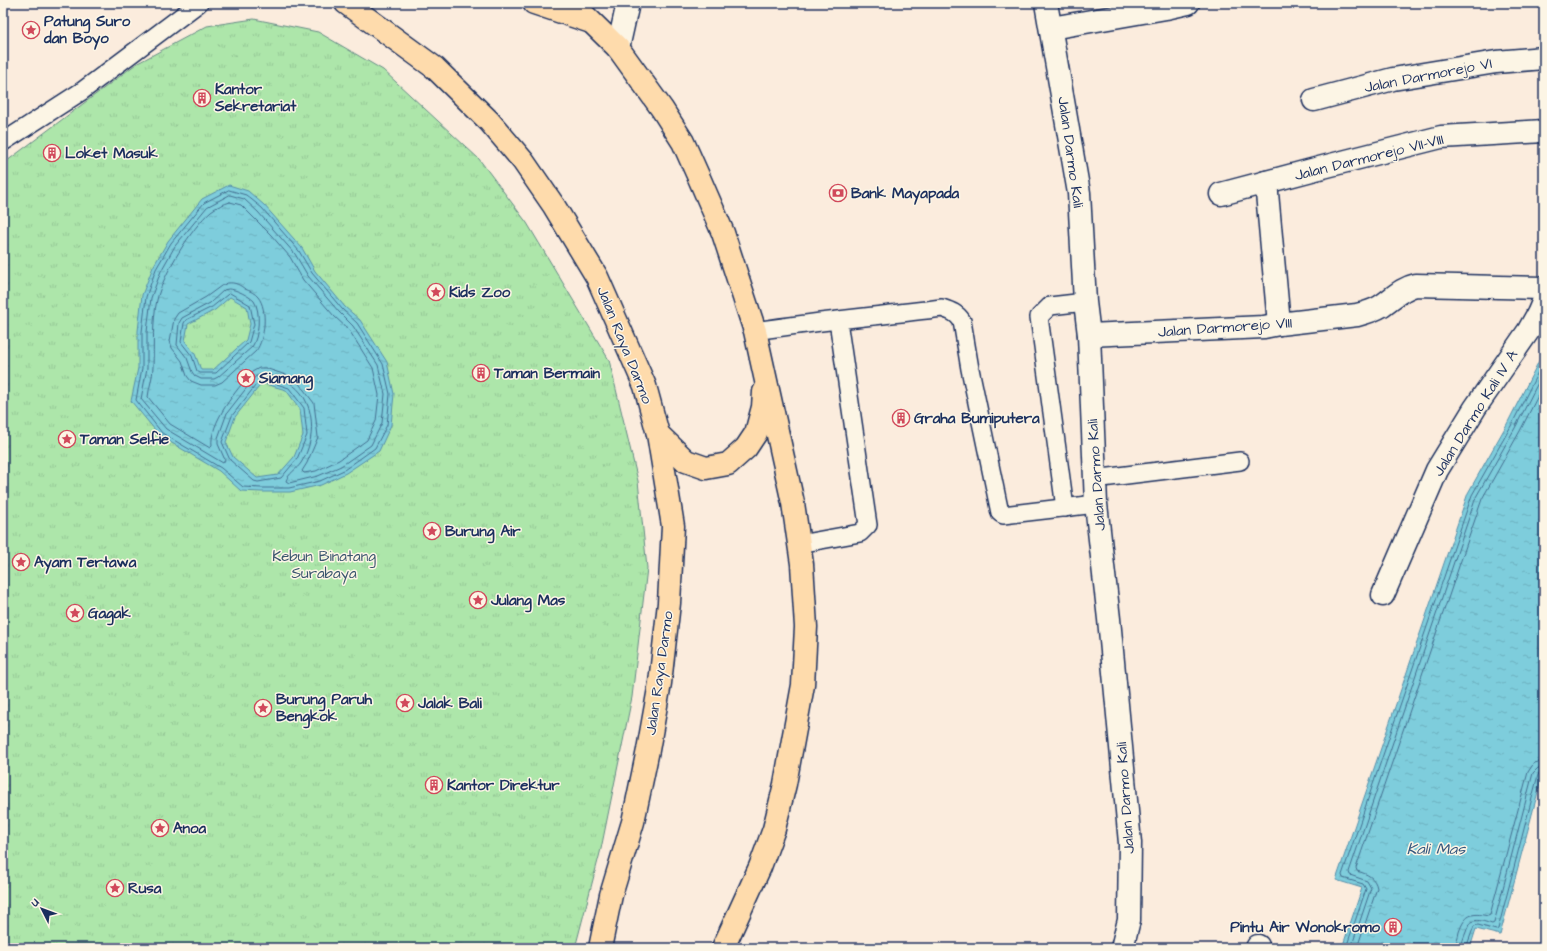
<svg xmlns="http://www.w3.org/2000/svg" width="1547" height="951" viewBox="0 0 1547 951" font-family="'Architects Daughter',sans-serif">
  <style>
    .park { fill: url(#park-tufts); stroke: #648a84 }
    .water { fill: url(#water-ripples); stroke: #568eaa; fill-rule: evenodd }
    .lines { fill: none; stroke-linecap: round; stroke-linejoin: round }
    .shore { stroke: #436e90; stroke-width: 1 }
    .lane-casing { stroke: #1b2f5e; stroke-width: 20 }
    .street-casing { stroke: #1b2f5e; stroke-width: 25 }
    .secondary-casing { stroke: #1b2f5e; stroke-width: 25 }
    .highway-casing { stroke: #1b2f5e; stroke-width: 25 }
    .lane { stroke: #fcf5e5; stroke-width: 17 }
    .street { stroke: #fcf5e5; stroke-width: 22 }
    .secondary { stroke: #fcf5e5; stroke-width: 22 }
    .highway { stroke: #fedbac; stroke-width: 22 }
    .labels { text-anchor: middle; stroke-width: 3; stroke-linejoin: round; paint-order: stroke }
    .poi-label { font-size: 15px; font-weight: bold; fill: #1b2f5e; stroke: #fcf5e5; text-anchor: start }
    .street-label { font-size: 15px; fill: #1b2f5e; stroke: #fcf5e5 }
    .park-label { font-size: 15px; fill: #38546d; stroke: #fcf5e5 }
    .water-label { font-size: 16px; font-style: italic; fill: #34567e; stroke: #fcf5e5 }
  </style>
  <defs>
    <pattern id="park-tufts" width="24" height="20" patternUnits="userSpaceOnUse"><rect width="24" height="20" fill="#ade6aa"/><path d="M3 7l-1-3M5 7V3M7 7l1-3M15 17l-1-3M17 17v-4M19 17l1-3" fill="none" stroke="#94c695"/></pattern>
    <pattern id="water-ripples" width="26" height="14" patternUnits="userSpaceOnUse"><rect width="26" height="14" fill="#7ecddc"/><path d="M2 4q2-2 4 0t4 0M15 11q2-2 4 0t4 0" fill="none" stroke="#6cb0bf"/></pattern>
  </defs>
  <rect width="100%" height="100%" fill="#fbecdd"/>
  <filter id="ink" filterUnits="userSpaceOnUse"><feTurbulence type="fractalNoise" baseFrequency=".025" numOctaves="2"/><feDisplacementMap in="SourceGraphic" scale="8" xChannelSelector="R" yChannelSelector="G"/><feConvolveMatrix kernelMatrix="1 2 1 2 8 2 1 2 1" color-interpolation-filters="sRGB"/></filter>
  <g filter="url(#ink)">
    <path class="park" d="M254 19 318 32 383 70 479 159 527 223 609 360 638 481 647 568 632 697 601 849 575 948H3V164L136 64 207 26Z"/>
    <g class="water">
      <path d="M229 185 248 191 264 205 302 248 315 271 345 307 360 320 387 362 394 394 391 425 379 451 346 473 321 485 290 492H261L241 491 219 471 160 436 131 401 138 368V331L142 295 153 267 168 241 202 199ZM230 297 247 307 250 324 246 340 213 370H201L195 354 185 341 188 324 215 310ZM262 383 286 390 300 409 303 435 294 457 278 475 257 478 233 457 226 442 235 417Z"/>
      <path d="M1544 351V769L1500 935 1476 929 1470 948H1342L1362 888 1336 880 1468 493 1507 424Z"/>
    </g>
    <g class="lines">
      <g class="shore">
        <path d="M229 190 246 195 262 208 299 251 312 273 342 309 357 323 383 364 390 394 387 425 375 448 344 470 320 481 289 488H261L243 487 221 468 162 433 136 400 142 368V332L146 297 156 269 171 243 204 203Z"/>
        <path d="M230 195 244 199 258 212 295 254 308 276 339 312 353 326 378 365 385 394 382 423 371 445 341 466 318 476 289 483 286 481C288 474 297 469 301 463 319 436 315 390 281 379 273 377 263 371 255 377L227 413 218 438V444L225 460 223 463 166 429 141 399 147 368V332L151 298 161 271 175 246 207 207Z"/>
        <path d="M230 202 241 205 271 235 290 257 303 280 334 316 349 330 373 368 379 395 376 421 367 440 339 460 316 471 304 473 302 471 307 463 318 437 314 403 297 381 292 377 265 368H259L252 372C237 389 209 423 212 446L210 448 170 424 148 397C149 387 153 377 153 367 154 345 152 322 157 300 162 276 192 227 211 211 216 207 224 204 230 202Z"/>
        <path d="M228 283C235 282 240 285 245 289 250 291 255 293 258 297 268 309 265 339 256 351L222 382 215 385H201L191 381 187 376 182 361 172 348 170 341 174 319 178 313 206 297 221 286Z"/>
        <path d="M229 289C236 289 249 296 254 301 261 311 259 337 252 347L218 377 214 379H201L195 376 192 372 187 358 177 345 179 323 182 318 210 303 224 290Z"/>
        <path d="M230 293 250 305 254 324 249 342 216 373H200L197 371 192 356 181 342 184 323 186 320 212 307Z"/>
        <path d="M261 379 289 388 304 408 307 435 297 459 281 478 258 482 254 481 230 460 222 442 232 416Z"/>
        <path d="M1346 948 1366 889 1363 884 1343 878 1342 875 1472 495 1511 426 1544 360"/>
        <path d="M1351 948 1371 888 1367 881 1350 875 1349 872 1476 497 1515 428 1544 371"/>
        <path d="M1357 948 1377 888C1375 877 1367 874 1357 871L1356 868 1482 499 1520 431 1544 384"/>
        <path d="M1455 948C1456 942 1458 938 1459 932 1465 915 1471 912 1488 916L1490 915 1528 772 1534 763 1544 761"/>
        <path d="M1461 948C1462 942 1464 937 1466 932 1471 916 1479 920 1492 924L1494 923 1533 773 1538 768 1544 767"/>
        <path d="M1466 948 1474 926 1478 925 1496 930 1498 929 1538 775 1540 772H1544"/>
      </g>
      <defs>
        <g id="lane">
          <path d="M3 142 82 91 199 3"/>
          <path d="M755 331C817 321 880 316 942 308 951 311 957 313 962 321L970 369 1000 513 1003 515 1096 504"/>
          <path d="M1094 479 1240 461"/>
          <path d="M1065 508 1039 317 1050 306 1085 302"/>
          <path d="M799 544 860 533 868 525 838 321"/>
        </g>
        <g id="street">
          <path d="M1051 28 1166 8 1188 3"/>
          <path d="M1314 100 1393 79 1496 62 1544 58"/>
          <path d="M1266 182 1279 324"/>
          <path d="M1221 194 1323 167 1441 137 1544 131"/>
          <path d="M1089 335 1264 327 1279 324 1357 315C1365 313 1373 311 1381 306 1393 298 1402 288 1416 285L1544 288"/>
          <path d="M1383 595 1437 470 1475 408 1529 330 1538 314 1544 300"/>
          <path d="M1257 948 1258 946"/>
        </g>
        <g id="secondary">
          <path d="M1046 3 1079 193 1085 302 1089 335 1096 504 1109 619 1130 843 1129 920 1122 948"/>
          <path d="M618 48 628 3"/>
        </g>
        <g id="highway">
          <path d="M346 3 435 68 489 121 523 161 554 206 597 277 645 386 658 434 673 526 669 603 660 683 648 750 633 822 611 895 600 948"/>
          <path d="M534 3 588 21"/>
          <path d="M572 3 618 48 662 109 683 142 700 180 723 233 755 331 793 503 802 564 806 627 803 685 785 784 774 829 760 867 723 948"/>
          <path d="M658 434 686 461 706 468 728 464 746 448 756 433 763 407 764 392"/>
        </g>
      </defs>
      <use href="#lane" class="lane-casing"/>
      <use href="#street" class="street-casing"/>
      <use href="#secondary" class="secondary-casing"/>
      <use href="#highway" class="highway-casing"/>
      <use href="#lane" class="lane"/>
      <use href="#street" class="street"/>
      <use href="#secondary" class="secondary"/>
      <use href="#highway" class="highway"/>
    </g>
  </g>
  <defs>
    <symbol id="sight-ring" viewBox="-11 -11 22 22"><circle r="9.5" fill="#fcf5e5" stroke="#d1495b" stroke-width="1.5"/><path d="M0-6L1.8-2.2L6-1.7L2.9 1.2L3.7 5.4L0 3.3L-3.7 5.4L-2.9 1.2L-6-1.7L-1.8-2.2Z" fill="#d1495b"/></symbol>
    <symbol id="building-ring" viewBox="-11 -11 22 22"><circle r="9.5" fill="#fcf5e5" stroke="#d1495b" stroke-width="1.5"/><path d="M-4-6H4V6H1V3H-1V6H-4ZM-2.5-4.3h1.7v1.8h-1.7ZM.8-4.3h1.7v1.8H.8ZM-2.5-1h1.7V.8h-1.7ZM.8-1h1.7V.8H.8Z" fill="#d1495b"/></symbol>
    <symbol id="bank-ring" viewBox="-11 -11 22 22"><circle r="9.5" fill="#fcf5e5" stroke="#d1495b" stroke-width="1.5"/><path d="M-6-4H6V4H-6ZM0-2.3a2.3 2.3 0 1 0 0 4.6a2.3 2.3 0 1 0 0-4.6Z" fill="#d1495b"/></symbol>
  </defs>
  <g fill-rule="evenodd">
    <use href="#sight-ring" x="21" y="20" width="20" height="20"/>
    <use href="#building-ring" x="192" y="88" width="20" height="20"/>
    <use href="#building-ring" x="42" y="143" width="20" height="20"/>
    <use href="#bank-ring" x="828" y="183" width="20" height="20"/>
    <use href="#sight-ring" x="426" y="282" width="20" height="20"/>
    <use href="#building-ring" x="471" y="363" width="20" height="20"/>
    <use href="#sight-ring" x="236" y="368" width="20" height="20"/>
    <use href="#building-ring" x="891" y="408" width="20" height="20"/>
    <use href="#sight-ring" x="57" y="429" width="20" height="20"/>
    <use href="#sight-ring" x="422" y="521" width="20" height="20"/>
    <use href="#sight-ring" x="11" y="552" width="20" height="20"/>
    <use href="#sight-ring" x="468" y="590" width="20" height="20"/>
    <use href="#sight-ring" x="65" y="603" width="20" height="20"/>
    <use href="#sight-ring" x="395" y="693" width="20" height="20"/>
    <use href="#sight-ring" x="253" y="698" width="20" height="20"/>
    <use href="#building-ring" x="424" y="775" width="20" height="20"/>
    <use href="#sight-ring" x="150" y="818" width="20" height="20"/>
    <use href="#sight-ring" x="105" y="878" width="20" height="20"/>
    <use href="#building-ring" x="1383" y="917" width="20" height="20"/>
  </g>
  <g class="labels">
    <g class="poi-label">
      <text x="44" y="26">Patung Suro<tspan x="44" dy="17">dan Boyo</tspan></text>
      <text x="215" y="94">Kantor<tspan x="215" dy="17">Sekretariat</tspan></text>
      <text x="65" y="158">Loket Masuk</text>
      <text x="851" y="198">Bank Mayapada</text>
      <text x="449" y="297">Kids Zoo</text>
      <text x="494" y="378">Taman Bermain</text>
      <text x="259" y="383">Siamang</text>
      <text x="914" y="423">Graha Bumiputera</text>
      <text x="80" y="444">Taman Selfie</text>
      <text x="445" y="536">Burung Air</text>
      <text x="34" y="567">Ayam Tertawa</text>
      <text x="491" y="605">Julang Mas</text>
      <text x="88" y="618">Gagak</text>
      <text x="276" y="704">Burung Paruh<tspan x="276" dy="17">Bengkok</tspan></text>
      <text x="418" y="708">Jalak Bali</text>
      <text x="447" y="790">Kantor Direktur</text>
      <text x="173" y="833">Anoa</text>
      <text x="128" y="893">Rusa</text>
      <text x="1380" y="932" text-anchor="end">Pintu Air Wonokromo</text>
    </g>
    <g class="street-label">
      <text transform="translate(1428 75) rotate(-11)" y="5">Jalan Darmorejo VI</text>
      <text transform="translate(1071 152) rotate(82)" y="5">Jalan Darmo Kali</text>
      <text transform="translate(1369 157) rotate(-14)" y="5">Jalan Darmorejo VII-VIII</text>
      <text transform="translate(1225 327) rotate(-4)" y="5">Jalan Darmorejo VIII</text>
      <text transform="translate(625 345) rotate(68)" y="5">Jalan Raya Darmo</text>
      <text transform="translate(1475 413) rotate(-58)" y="5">Jalan Darmo Kali IV A</text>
      <text transform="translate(1096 475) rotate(-94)" y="5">Jalan Darmo Kali</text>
      <text transform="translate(659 673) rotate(-82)" y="5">Jalan Raya Darmo</text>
      <text transform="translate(1125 798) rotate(-94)" y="5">Jalan Darmo Kali</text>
    </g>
    <g class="park-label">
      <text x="324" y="561">Kebun Binatang<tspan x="324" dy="17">Surabaya</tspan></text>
    </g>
    <g class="water-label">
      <text x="1436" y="854">Kali Mas</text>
    </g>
  </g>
  <rect width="1547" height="951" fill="none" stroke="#fcf5e5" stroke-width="16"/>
  <rect x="8" y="8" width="1531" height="935" fill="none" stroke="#1b2f5e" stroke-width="1.5" filter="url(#ink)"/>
  <g transform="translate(42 909) rotate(312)" stroke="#fcf5e5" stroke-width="3" paint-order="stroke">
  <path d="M0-3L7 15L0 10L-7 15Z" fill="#1b2f5e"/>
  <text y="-6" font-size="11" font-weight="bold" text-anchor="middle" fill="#1b2f5e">U</text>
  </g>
</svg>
